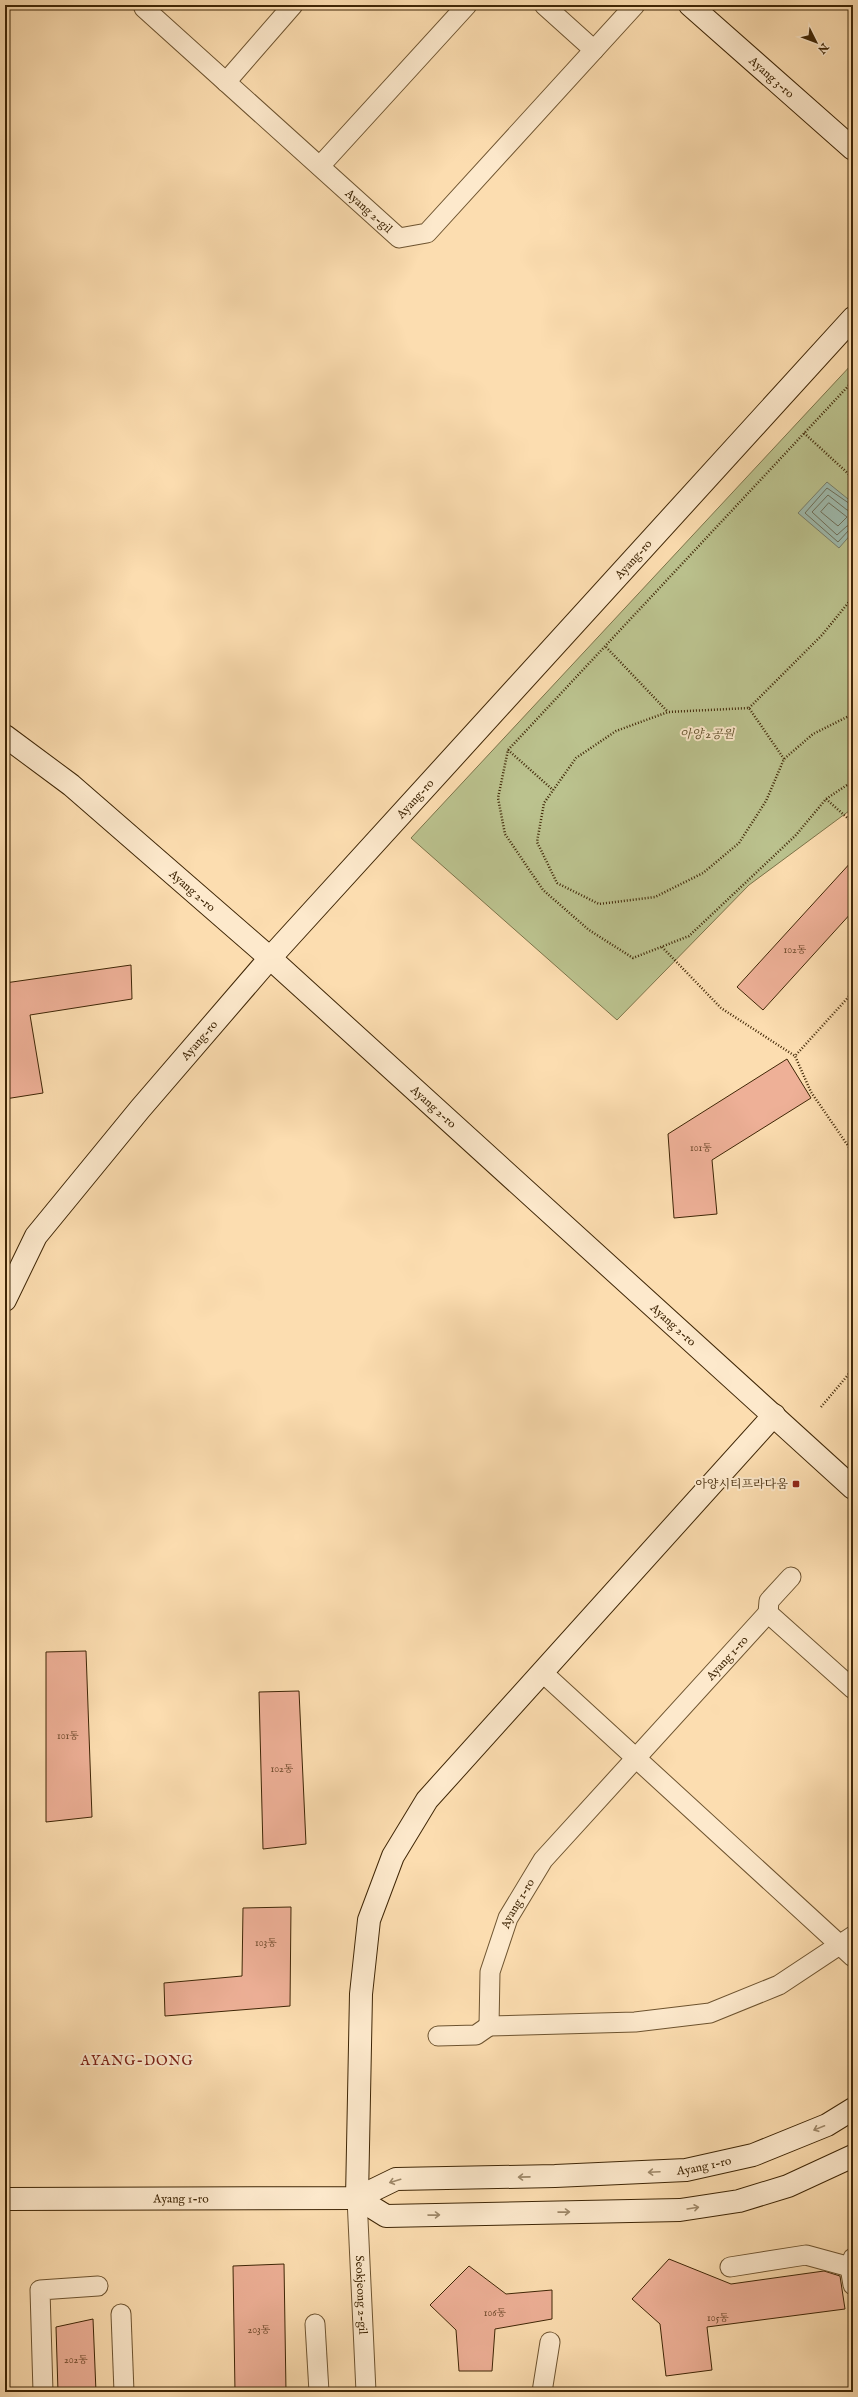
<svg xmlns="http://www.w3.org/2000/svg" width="858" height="2397" viewBox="0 0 858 2397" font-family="'IM FELL English','Noto Serif KR',serif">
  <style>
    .green { fill: #bbc28e; stroke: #7d744a }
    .water { fill: #9fbbae; stroke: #797f6b }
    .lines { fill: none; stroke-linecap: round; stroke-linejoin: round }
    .shore { stroke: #6f705a; stroke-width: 1 }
    .building { fill: #eeb097; stroke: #3f2606 }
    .street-casing { stroke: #6e5430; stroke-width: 21 }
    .secondary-casing { stroke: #3f2606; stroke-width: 24 }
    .path { stroke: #3f2606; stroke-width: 2.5; stroke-dasharray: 1 2; stroke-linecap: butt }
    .street { stroke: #fde9cc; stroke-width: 19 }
    .secondary { stroke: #fde9cc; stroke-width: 22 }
    .oneway { stroke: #9e8869 }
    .poi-dot { fill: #8f2418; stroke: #fde9cc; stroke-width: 1.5 }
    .labels { text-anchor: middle; stroke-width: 4; stroke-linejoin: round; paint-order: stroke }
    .number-label { font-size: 10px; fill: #6b482a }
    .street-label { font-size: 12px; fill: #3f2606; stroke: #fde9cc }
    .park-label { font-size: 12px; font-style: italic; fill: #5e4d28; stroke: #fde9cc }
    .poi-label { font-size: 12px; fill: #3f2606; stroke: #fde9cc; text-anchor: end }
    .quarter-label { font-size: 14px; letter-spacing: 1px; fill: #7a1f14; stroke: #fde9cc }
  </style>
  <rect width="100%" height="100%" fill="#fcddb0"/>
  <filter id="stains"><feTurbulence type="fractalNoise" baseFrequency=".005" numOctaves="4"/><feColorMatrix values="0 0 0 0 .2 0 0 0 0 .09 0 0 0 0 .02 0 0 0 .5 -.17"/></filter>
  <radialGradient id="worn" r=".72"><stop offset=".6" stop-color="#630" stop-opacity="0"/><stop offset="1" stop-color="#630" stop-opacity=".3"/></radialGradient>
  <path class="green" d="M853 363V808L749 885 617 1020 411 838Z"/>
  <path class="water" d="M827 482 853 503V532L839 548 798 513Z"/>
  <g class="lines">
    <g class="shore">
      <path d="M829 503 847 517 838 526 821 512Z"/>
      <path d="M853 506 827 488 805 513 838 542 849 530H853"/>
      <path d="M853 511 847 510 828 495 812 512 837 535 847 526 853 525"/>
    </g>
  </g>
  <g class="building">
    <path d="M853 860V911L763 1010 737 987Z"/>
    <path d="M131 965 132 999 30 1015 43 1093 5 1099V983Z"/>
    <path d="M787 1059 811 1098 712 1160 717 1214 674 1218 668 1134Z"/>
    <path d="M86 1651 92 1817 46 1822V1652Z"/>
    <path d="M299 1691 306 1844 263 1849 259 1692Z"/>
    <path d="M291 1907 290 2006 165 2016 164 1983 242 1976 243 1908Z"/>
    <path d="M669 2259 731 2284 824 2271 840 2276 845 2309 707 2327 712 2370 666 2376 660 2324 632 2299Z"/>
    <path d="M284 2264 286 2392H235L233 2266Z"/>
    <path d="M469 2266 506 2294 552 2290V2319L495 2329 492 2371H459L456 2330 430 2305Z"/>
    <path d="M93 2319 96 2392H58L56 2327Z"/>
  </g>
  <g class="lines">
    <defs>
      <g id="street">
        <path id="s1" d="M143 5 144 8 399 238 427 233 635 5"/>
        <path d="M544 5 594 50"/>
        <path d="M226 82 293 5"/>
        <path d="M320 166 467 5"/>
        <path d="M768 1613 769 1601 791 1577"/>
        <path d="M542 1672 853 1957"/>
        <path id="s2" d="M489 2026 490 1972 508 1918 543 1860 768 1613 853 1689"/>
        <path d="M489 2026 635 2022 710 2013 779 1985 853 1936"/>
        <path d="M438 2036 476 2035 489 2026"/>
        <path id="s3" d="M357 2198 366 2392"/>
        <path d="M853 2258 850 2267 853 2285"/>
        <path d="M730 2267 806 2255 850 2267"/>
        <path d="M121 2314 124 2392"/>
        <path d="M315 2324 319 2392"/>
        <path d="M43 2392 40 2290 98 2286"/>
        <path d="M542 2392 550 2342"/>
      </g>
      <g id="secondary">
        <path id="s4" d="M690 5 853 149"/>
        <path id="s5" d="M5 736 71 785 270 958 853 1488"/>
        <path id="s6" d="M5 1300 36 1236 140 1109 270 958 853 318"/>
        <path d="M357 2198 361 1994 369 1920 393 1856 427 1800 774 1415"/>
        <path d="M357 2198 386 2216 680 2210 739 2201 788 2186 853 2156"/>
        <path id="s7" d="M5 2199 357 2198 396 2179 555 2176 686 2170 753 2155 827 2125 853 2109"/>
      </g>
    </defs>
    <use href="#street" class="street-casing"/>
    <use href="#secondary" class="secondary-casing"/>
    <g class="path">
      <path d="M853 381 508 750 498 798 505 834 543 890 589 930 633 958 689 936 796 835 826 799 853 781"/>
      <path d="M804 433 853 478"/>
      <path d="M606 647 668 712"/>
      <path d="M749 708 822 635 853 597"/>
      <path d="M508 750 553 790"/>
      <path d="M784 759 749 708 668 712 616 731 576 758 544 803 537 842 557 883 599 904 655 897 703 873 739 843 766 801 784 759 813 734 853 714"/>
      <path d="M826 799 853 823"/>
      <path d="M662 947 721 1008 795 1056"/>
      <path d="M853 992 795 1056 811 1092 853 1153"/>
      <path d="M821 1407 853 1369"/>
    </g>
    <use href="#street" class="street"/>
    <use href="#secondary" class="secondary"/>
  </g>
  <defs><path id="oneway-shaft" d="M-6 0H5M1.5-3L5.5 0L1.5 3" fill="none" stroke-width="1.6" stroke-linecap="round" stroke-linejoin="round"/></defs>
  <g class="oneway">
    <use href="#oneway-shaft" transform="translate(819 2128) rotate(158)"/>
    <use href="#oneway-shaft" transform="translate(654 2172) rotate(177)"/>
    <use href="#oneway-shaft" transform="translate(524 2177) rotate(179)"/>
    <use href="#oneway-shaft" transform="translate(395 2181) rotate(163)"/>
    <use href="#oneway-shaft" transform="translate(693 2208) rotate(-9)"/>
    <use href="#oneway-shaft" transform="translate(564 2212) rotate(-1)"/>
    <use href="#oneway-shaft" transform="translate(434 2215) rotate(-1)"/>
  </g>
  <rect class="poi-dot" x="792" y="1480" width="8" height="8" rx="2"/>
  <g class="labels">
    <g class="number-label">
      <text x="795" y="953">102동</text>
      <text x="701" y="1151">101동</text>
      <text x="68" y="1739">101동</text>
      <text x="282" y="1772">102동</text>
      <text x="266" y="1946">103동</text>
      <text x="495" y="2316">106동</text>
      <text x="718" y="2321">105동</text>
      <text x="259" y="2333">203동</text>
      <text x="76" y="2363">202동</text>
    </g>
    <g class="street-label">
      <text dy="4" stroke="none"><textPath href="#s4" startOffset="109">Ayang 3-ro</textPath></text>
      <text dy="4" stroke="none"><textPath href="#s1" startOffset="306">Ayang 2-gil</textPath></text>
      <text dy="4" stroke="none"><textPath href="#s6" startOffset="974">Ayang-ro</textPath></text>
      <text dy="4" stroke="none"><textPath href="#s6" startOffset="650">Ayang-ro</textPath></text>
      <text dy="4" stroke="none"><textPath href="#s5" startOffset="243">Ayang 2-ro</textPath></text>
      <text dy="4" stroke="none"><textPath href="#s6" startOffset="326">Ayang-ro</textPath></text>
      <text dy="4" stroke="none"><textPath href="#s5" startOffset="567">Ayang 2-ro</textPath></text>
      <text dy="4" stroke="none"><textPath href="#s5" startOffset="891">Ayang 2-ro</textPath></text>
      <text dy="4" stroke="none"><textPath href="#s2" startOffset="452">Ayang 1-ro</textPath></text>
      <text dy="4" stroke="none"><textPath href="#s2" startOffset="128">Ayang 1-ro</textPath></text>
      <text dy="4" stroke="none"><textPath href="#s7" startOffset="704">Ayang 1-ro</textPath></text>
      <text dy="4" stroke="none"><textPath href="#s7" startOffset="176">Ayang 1-ro</textPath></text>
      <text dy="4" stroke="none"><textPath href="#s3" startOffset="97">Seokjeong 2-gil</textPath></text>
    </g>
    <g class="park-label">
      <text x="707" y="738">아양 2공원</text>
    </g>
    <g class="poi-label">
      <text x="788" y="1488">아양시티프라다움</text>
    </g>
    <g class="quarter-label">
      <text x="137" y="2065">AYANG-DONG</text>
    </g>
  </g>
  <rect width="858" height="2397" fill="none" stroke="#fcddb0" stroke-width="20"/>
  <rect x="6" y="6" width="846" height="2385" fill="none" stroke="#3f2606" stroke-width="2"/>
  <rect x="10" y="10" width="838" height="2377" fill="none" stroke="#3f2606"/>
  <g transform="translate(816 42) rotate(132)" stroke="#fde9cc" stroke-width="3" paint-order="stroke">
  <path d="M0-3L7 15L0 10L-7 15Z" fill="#3f2606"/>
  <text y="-6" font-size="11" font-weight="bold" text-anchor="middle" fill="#3f2606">N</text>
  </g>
  <rect width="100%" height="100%" filter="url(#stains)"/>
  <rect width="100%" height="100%" fill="url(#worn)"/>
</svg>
